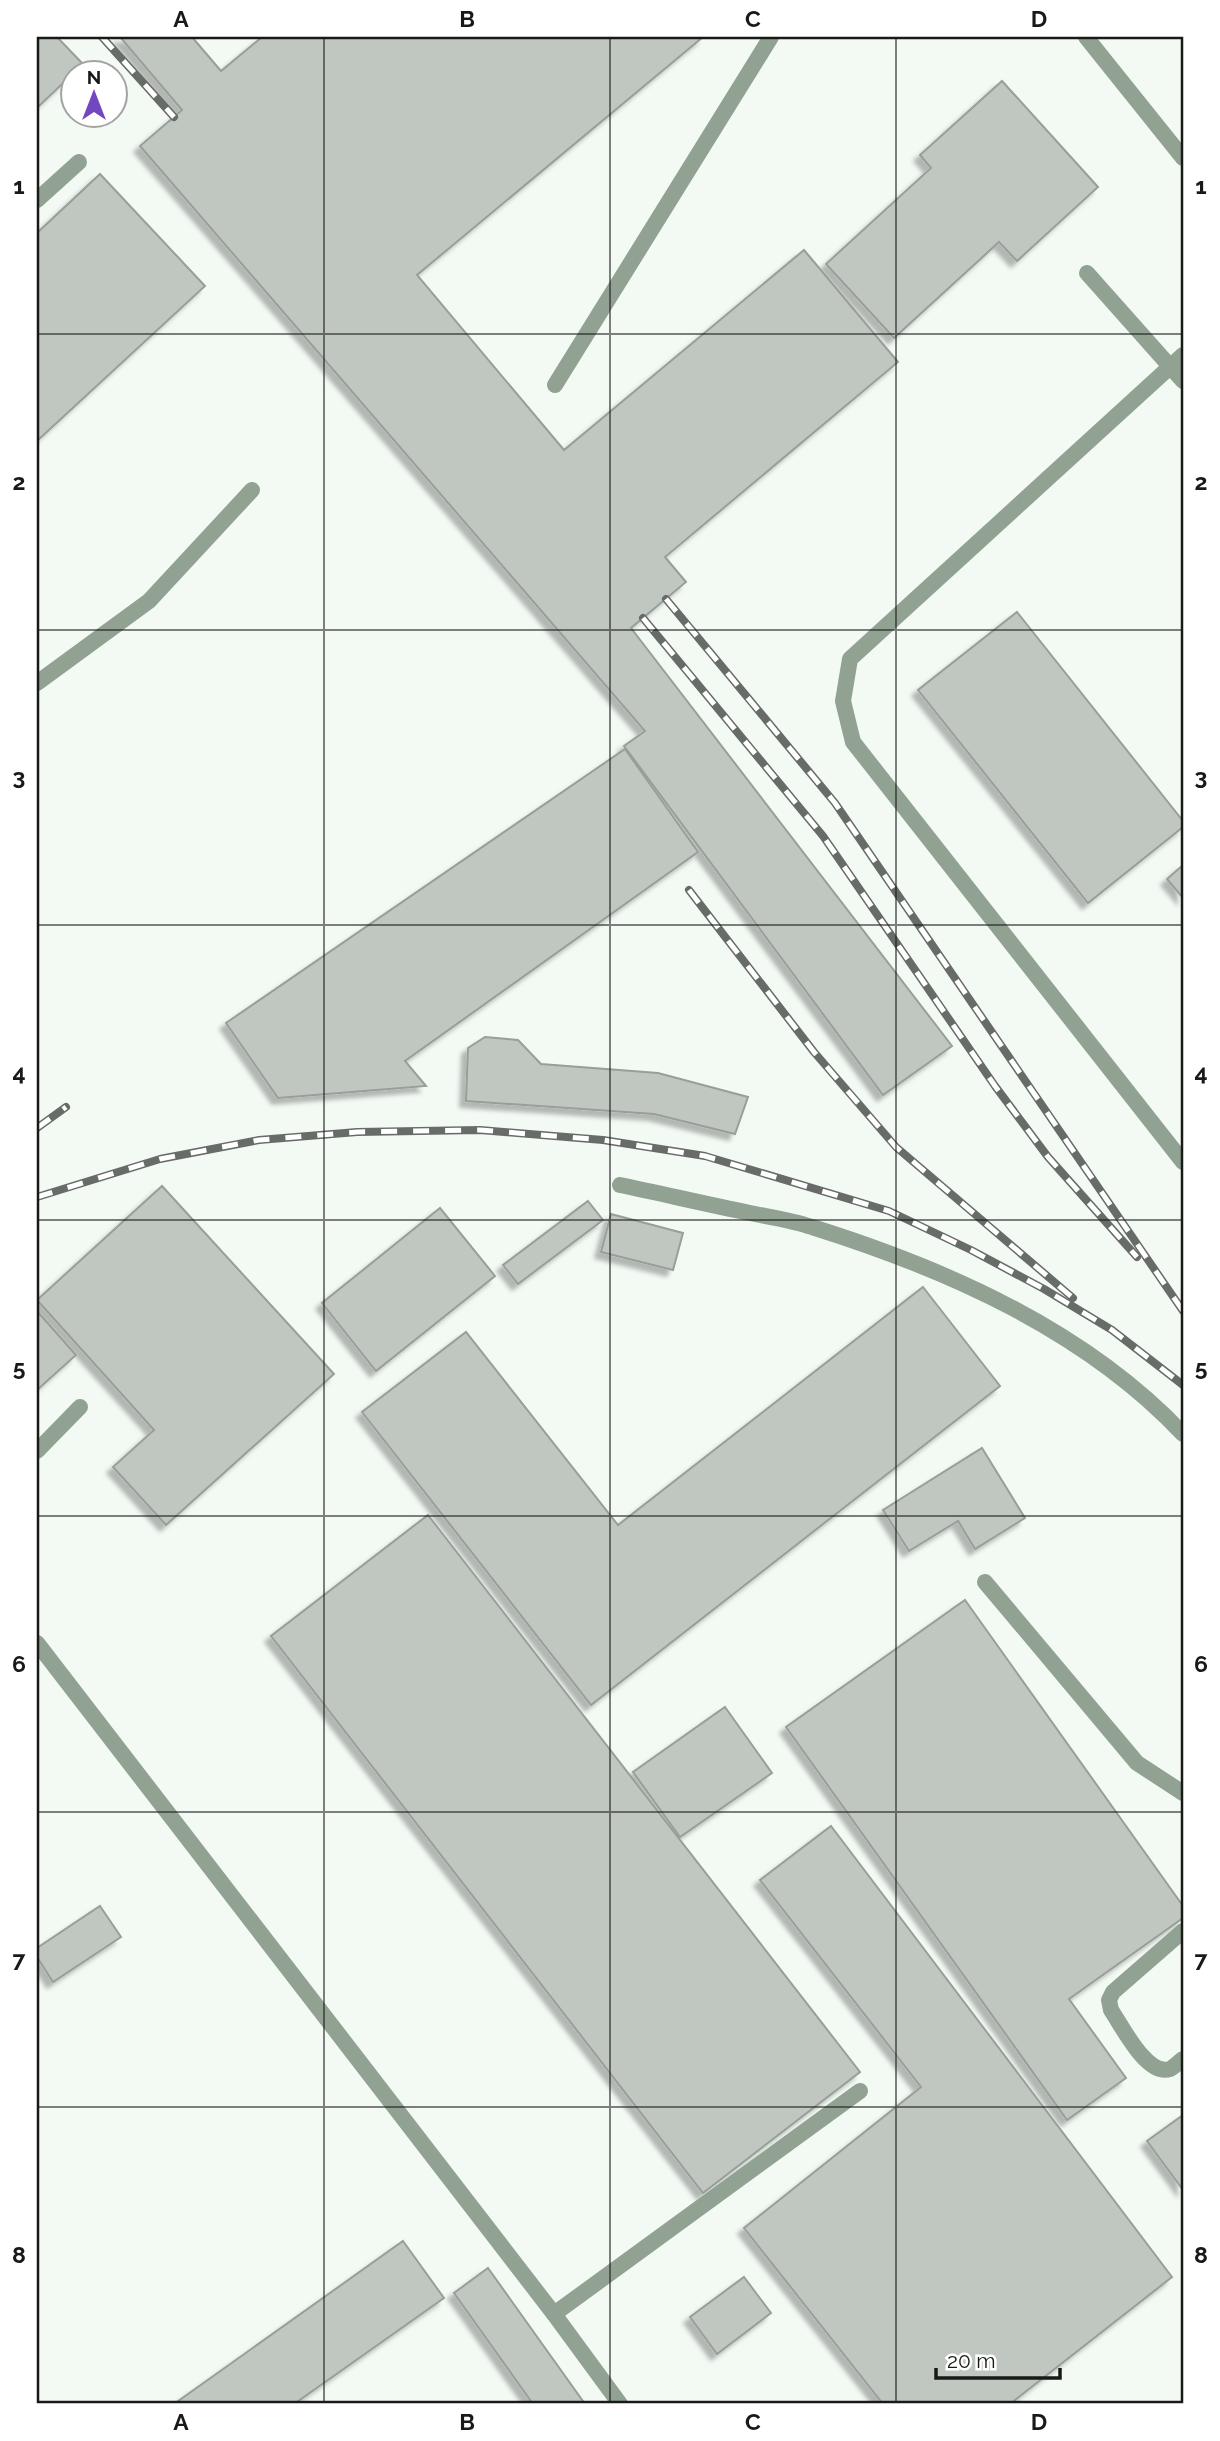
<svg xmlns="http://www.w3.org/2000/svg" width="1220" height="2441" viewBox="0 0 1220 2441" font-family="Raleway,sans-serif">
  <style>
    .building { fill: #c0c7c0; stroke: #989e98; stroke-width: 2; filter: url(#shadow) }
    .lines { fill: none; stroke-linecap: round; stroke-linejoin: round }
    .service { stroke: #91a192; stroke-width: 16 }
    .rail-casing { stroke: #686c69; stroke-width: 8 }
    .rail { stroke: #fff; stroke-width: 5; stroke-dasharray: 16; stroke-linecap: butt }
    .grid { fill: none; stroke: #181a18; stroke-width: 2; stroke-opacity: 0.55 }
    .neatline { fill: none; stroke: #181a18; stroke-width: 2.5 }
    .grid-label { font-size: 23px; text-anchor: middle; font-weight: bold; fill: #181a18 }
  </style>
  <defs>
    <filter id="shadow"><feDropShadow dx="-6" dy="6" stdDeviation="2" flood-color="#0004"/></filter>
  </defs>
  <rect width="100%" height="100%" fill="#f3faf4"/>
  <g class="building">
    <path d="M37 37H57L83 64 37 108Z"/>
    <path d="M120 37H192L221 71 262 37H703L417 275 564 450 804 250 898 362 665 557 686 582 631 628 952 1046 883 1095 624 746 645 731 140 146 182 110Z"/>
    <path d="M1002 81 1098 187 1017 261 999 242 894 338 826 264 931 168 920 155Z"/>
    <path d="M100 174 205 286 37 441V233Z"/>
    <path d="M1017 612 1183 821V827L1088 903 918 690Z"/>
    <path d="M625 749 698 852 405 1061 426 1086 278 1098 226 1023Z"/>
    <path d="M1183 865V898L1167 879Z"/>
    <path d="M485 1037 518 1040 541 1064 658 1073 748 1097 735 1134 654 1114 466 1101 468 1048Z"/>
    <path d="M162 1186 334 1374 166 1525 113 1467 154 1430 37 1300Z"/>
    <path d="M588 1201 603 1220 518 1284 503 1265Z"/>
    <path d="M440 1208 495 1276 376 1371 322 1303Z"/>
    <path d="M611 1214 683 1233 673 1270 601 1252Z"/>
    <path d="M923 1287 1000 1386 591 1705 362 1412 466 1332 618 1525Z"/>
    <path d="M37 1311 76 1355 37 1390Z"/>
    <path d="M982 1448 1025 1518 975 1549 958 1521 909 1551 883 1510Z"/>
    <path d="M428 1515 860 2072 703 2193 271 1636Z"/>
    <path d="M965 1600 1183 1906V1918L1069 1999 1126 2078 1067 2120 786 1727Z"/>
    <path d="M725 1707 772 1773 680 1837 633 1772Z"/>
    <path d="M831 1826 1172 2277 1010 2404H883L744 2228 921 2087 760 1880Z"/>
    <path d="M100 1906 121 1937 53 1982 37 1957V1948Z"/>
    <path d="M1183 2115V2190L1147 2141Z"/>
    <path d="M403 2241 444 2298 294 2404H174Z"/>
    <path d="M488 2268 585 2404H533L454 2293Z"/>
    <path d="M744 2277 771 2313 717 2354 690 2317Z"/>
  </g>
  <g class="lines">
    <g class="service">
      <path d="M1086 37 1183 158"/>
      <path d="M37 200 79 162"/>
      <path d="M1087 273 1183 381"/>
      <path d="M1183 355 850 659 843 701 853 742 1183 1162"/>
      <path d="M555 385 771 37"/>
      <path d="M37 683 149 601 252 490"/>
      <path d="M620 1185C663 1194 706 1204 750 1213 770 1217 792 1220 812 1227 946 1269 1085 1330 1183 1434"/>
      <path d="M37 1451 80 1407"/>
      <path d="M985 1582 1137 1763 1183 1793"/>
      <path d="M37 1643 554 2314 620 2404"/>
      <path d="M1183 1931 1113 1992 1109 2000 1111 2010C1122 2026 1147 2077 1170 2069 1174 2067 1179 2062 1183 2059"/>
      <path d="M554 2314 860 2091"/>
    </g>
    <defs>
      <g id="rail">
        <path d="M102 37 174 117"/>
        <path d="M666 599 835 803 1183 1311"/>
        <path d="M643 618 823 836 995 1086 1048 1157 1137 1257"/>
        <path d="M689 890 814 1052 896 1147 1073 1298"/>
        <path d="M37 1128 66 1107"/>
        <path d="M37 1197 160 1159 259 1140 357 1132 480 1130 603 1140 705 1156 889 1211 971 1250 1044 1289 1112 1330 1183 1385"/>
      </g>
    </defs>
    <use href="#rail" class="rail-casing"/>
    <use href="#rail" class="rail"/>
  </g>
  <path class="grid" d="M324 37V2404M610 37V2404M896 37V2404M37 334H1183M37 630H1183M37 925H1183M37 1220H1183M37 1516H1183M37 1812H1183M37 2107H1183"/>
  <rect width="1220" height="2441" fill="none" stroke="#ffffff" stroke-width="77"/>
  <g transform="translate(94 94)"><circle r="33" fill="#ffffff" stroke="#a3a3a3" stroke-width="2"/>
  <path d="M0-5L12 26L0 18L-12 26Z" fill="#7247bf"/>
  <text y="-10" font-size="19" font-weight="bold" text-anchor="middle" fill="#181a18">N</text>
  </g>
  <path d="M936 2368v10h124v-10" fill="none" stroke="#181a18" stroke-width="3.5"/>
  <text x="947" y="2368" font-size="21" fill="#181a18" stroke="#ffffff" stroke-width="5" paint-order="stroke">20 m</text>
  <rect x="38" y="38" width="1144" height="2364" class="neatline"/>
  <g class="grid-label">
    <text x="181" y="27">A</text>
    <text x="467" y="27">B</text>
    <text x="753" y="27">C</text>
    <text x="1039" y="27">D</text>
    <text x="19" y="194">1</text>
    <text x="1201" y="194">1</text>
    <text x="19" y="490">2</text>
    <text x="1201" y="490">2</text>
    <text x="19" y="785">3</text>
    <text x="1201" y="785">3</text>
    <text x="19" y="1081">4</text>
    <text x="1201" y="1081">4</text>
    <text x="19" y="1376">5</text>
    <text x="1201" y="1376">5</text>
    <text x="19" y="1672">6</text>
    <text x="1201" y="1672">6</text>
    <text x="19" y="1967">7</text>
    <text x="1201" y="1967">7</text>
    <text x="19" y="2263">8</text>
    <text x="1201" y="2263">8</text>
    <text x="181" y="2430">A</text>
    <text x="467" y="2430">B</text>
    <text x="753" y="2430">C</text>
    <text x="1039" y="2430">D</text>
  </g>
</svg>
